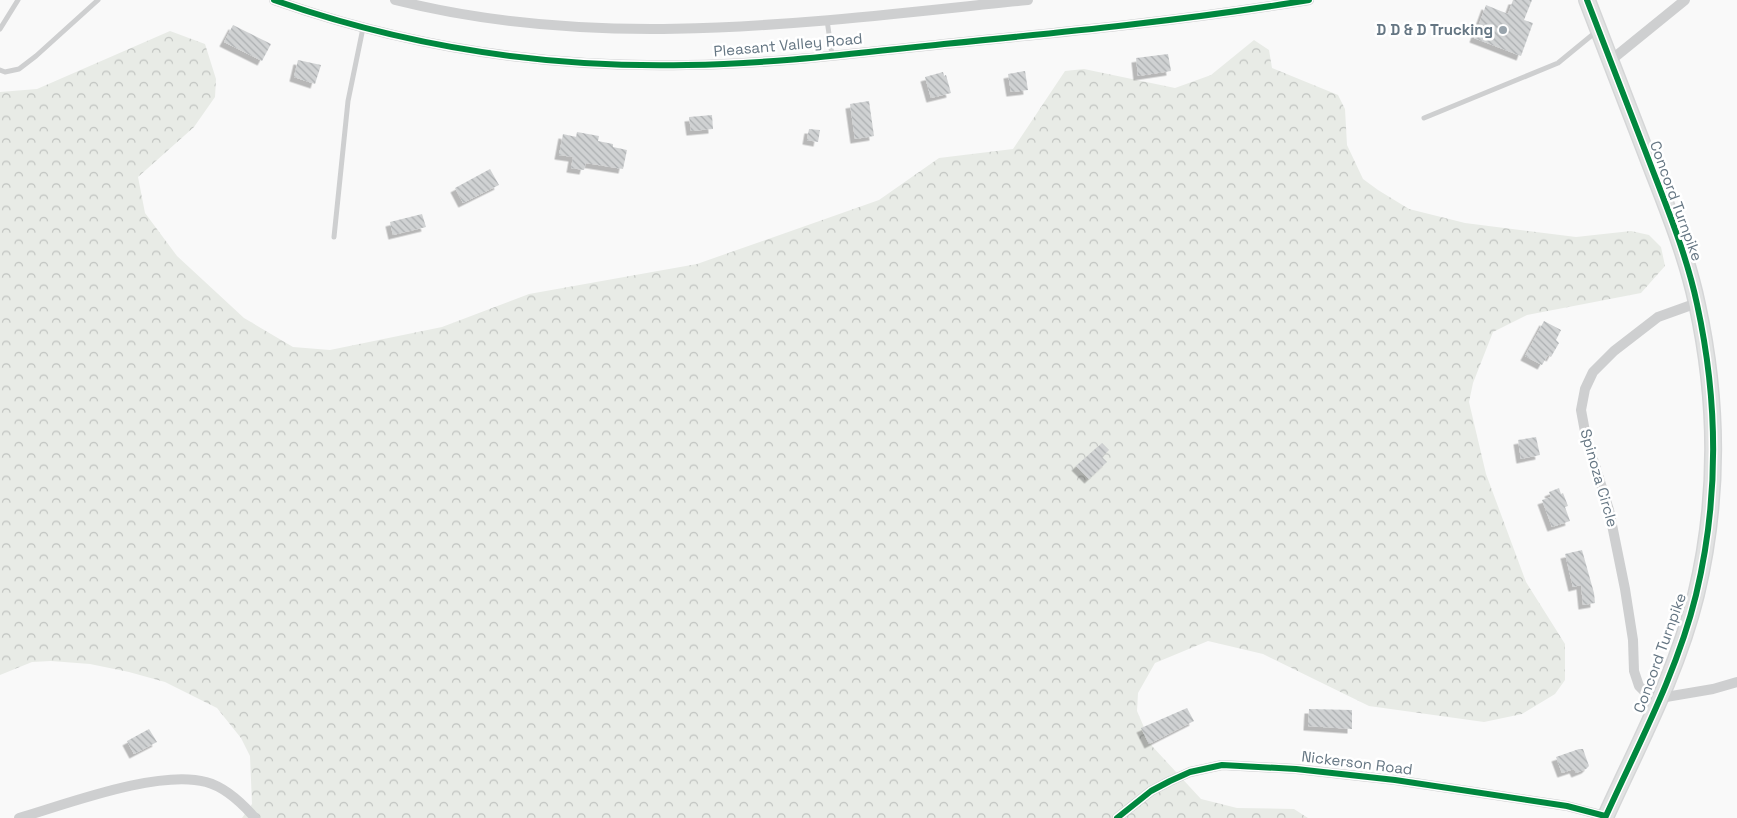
<svg xmlns="http://www.w3.org/2000/svg" width="1737" height="818" viewBox="0 0 1737 818" font-family="'Space Grotesk',sans-serif">
  <style>
    .forest { fill: url(#forest-crowns) }
    .building { fill: url(#building-back-hatch); filter: url(#shadow) }
    .lines { fill: none; stroke-linecap: round; stroke-linejoin: round }
    .secondary-casing { stroke: #d5d6d7; stroke-width: 18 }
    .lane { stroke: #cecfd0; stroke-width: 5 }
    .street { stroke: #cecfd0; stroke-width: 10 }
    .secondary { stroke: #e1e2e2; stroke-width: 15 }
    .cycleway-casing { stroke: #fff; stroke-width: 9 }
    .cycleway { stroke: #00873e; stroke-width: 6 }
    .poi-dot { fill: #99a4ac; stroke: #fff; stroke-width: 2 }
    .labels { text-anchor: middle; stroke-width: 5; stroke-linejoin: round; paint-order: stroke }
    .poi-label { font-size: 15px; font-weight: bold; fill: #657683; stroke: #fff; text-anchor: end }
    .street-label { font-size: 15px; fill: #657683; stroke: #fff }
  </style>
  <defs>
    <pattern id="forest-crowns" width="20" height="18" patternUnits="userSpaceOnUse" patternTransform="scale(1.25)"><rect width="20" height="18" fill="#e8ebe6"/><path d="M2 6a3 3 0 1 1 6 0M12 15a3 3 0 1 1 6 0" fill="none" stroke="#c0c3c0"/></pattern>
    <pattern id="building-back-hatch" width="6" height="6" patternUnits="userSpaceOnUse" patternTransform="scale(1.25)"><rect width="6" height="6" fill="#d0d2d3"/><path d="M-1 5l2 2M0 0l6 6M5-1l2 2" fill="none" stroke="#acafb1"/></pattern>
    <filter id="shadow"><feDropShadow dx="-4.5" dy="4.5" stdDeviation="0" flood-color="#0004"/></filter>
  </defs>
  <rect width="100%" height="100%" fill="#f9f9f9"/>
  <path class="forest" d="M170 31 205 44 216 79 215 97 194 127 138 177 145 213 177 256 244 318 293 347 330 350 442 327 529 294 697 264 879 200 939 158 1013 149 1065 71 1084 69 1175 88 1211 75 1254 40 1269 50 1272 68 1338 95 1345 109 1347 145 1363 179 1378 190 1409 209 1465 223 1576 237 1631 231 1649 235 1661 247 1665 266 1641 293 1527 315 1493 332 1473 383 1469 402 1486 474 1526 582 1565 644V680L1555 694 1522 714 1484 722 1369 706 1263 654 1208 641 1155 663 1138 693 1137 711 1152 746 1201 799 1237 808 1294 809 1308 818H242L252 804 250 756 241 738 217 708 165 682 129 672 90 664 51 661 32 662 0 675V92L37 89Z"/>
  <g class="building">
    <path d="M1513 0H1532L1524 20 1533 23 1521 56 1474 38 1486 5 1508 14Z"/>
    <path d="M233 25 271 44 262 61 224 42Z"/>
    <path d="M1168 54 1171 71 1138 76 1136 58Z"/>
    <path d="M298 60 321 65 315 84 294 77Z"/>
    <path d="M1025 71 1028 90 1011 92 1008 74Z"/>
    <path d="M943 72 944 76 946 75 951 93 931 98 925 77Z"/>
    <path d="M869 101 874 136 855 139 850 104Z"/>
    <path d="M712 115 713 129 691 131 689 117Z"/>
    <path d="M809 129 820 130 818 142 807 140Z"/>
    <path d="M577 132 599 136 598 141 613 144V147L627 150 623 169 586 163 584 170 571 168 573 157 559 155 563 134 576 137Z"/>
    <path d="M490 169 499 185 463 203 455 188Z"/>
    <path d="M422 214 426 227 393 235 390 222Z"/>
    <path d="M1544 321 1561 330 1556 340 1559 343 1551 357 1548 355 1542 365 1525 356Z"/>
    <path d="M1536 437 1540 455 1521 459 1518 440Z"/>
    <path d="M1102 443 1109 450 1102 457 1107 462 1089 479 1076 466Z"/>
    <path d="M1559 488 1561 494 1563 493 1568 506 1565 507 1570 521 1552 527 1542 500 1551 497 1549 492Z"/>
    <path d="M1582 550 1594 593 1595 603 1583 605 1581 585 1573 587 1565 554Z"/>
    <path d="M1187 708 1194 721 1149 744 1141 728Z"/>
    <path d="M1309 709 1352 710V729L1308 726Z"/>
    <path d="M149 729 157 742 134 754 127 741Z"/>
    <path d="M1579 749H1583L1589 766 1586 769 1576 773 1574 769 1562 773 1556 757Z"/>
  </g>
  <g class="lines">
    <defs>
      <path id="secondary" d="M1587 0C1607 51 1626 102 1646 153 1665 203 1686 252 1697 304 1718 400 1719 499 1696 595 1677 673 1638 745 1605 818"/>
    </defs>
    <use href="#secondary" class="secondary-casing"/>
    <g class="lane">
      <path d="M827 20 832 55"/>
      <path d="M0 29 18 0"/>
      <path d="M0 70 5 72 19 69 36 56 98 0"/>
      <path d="M1424 118 1558 63 1597 31"/>
      <path d="M334 237 348 101 363 28"/>
    </g>
    <g class="street">
      <path d="M274 0C407 47 546 68 687 65 773 64 858 53 944 44 1066 32 1188 20 1309 0"/>
      <path d="M395 0C604 53 817 21 1028 0"/>
      <path d="M1610 61 1685 0"/>
      <path d="M1697 303 1658 317 1614 351 1593 372 1585 389 1581 410 1586 437 1609 510 1625 589 1633 640 1634 671 1639 686 1647 694 1660 698 1713 689 1737 682"/>
      <path d="M19 818C67 804 159 769 206 782 225 787 242 803 255 818"/>
      <path d="M1117 818 1151 791 1170 781 1190 772 1222 765 1296 769 1395 780 1567 806 1605 816"/>
    </g>
    <use href="#secondary" class="secondary"/>
    <defs>
      <g id="cycleway">
        <path d="M274 0C407 47 546 68 687 65 773 64 858 53 944 44 1066 32 1188 20 1309 0"/>
        <path d="M1587 0C1607 51 1626 102 1646 153 1665 203 1686 252 1697 304 1718 400 1719 499 1696 595 1677 673 1638 745 1605 818"/>
        <path d="M1117 818 1151 791 1170 781 1190 772 1222 765 1296 769 1395 780 1567 806 1605 816"/>
      </g>
    </defs>
    <use href="#cycleway" class="cycleway-casing"/>
    <use href="#cycleway" class="cycleway"/>
  </g>
  <circle class="poi-dot" cx="1503" cy="30" r="5"/>
  <g class="labels">
    <g class="poi-label">
      <text x="1493" y="35">D D &amp; D Trucking</text>
    </g>
    <g class="street-label">
      <text transform="translate(788 45) rotate(-5)" y="5">Pleasant Valley Road</text>
      <text transform="translate(1676 201) rotate(70)" y="5">Concord Turnpike</text>
      <text transform="translate(1599 478) rotate(74)" y="5">Spinoza Circle</text>
      <text transform="translate(1660 653) rotate(-70)" y="5">Concord Turnpike</text>
      <text transform="translate(1357 763) rotate(7)" y="5">Nickerson Road</text>
    </g>
  </g>
</svg>
